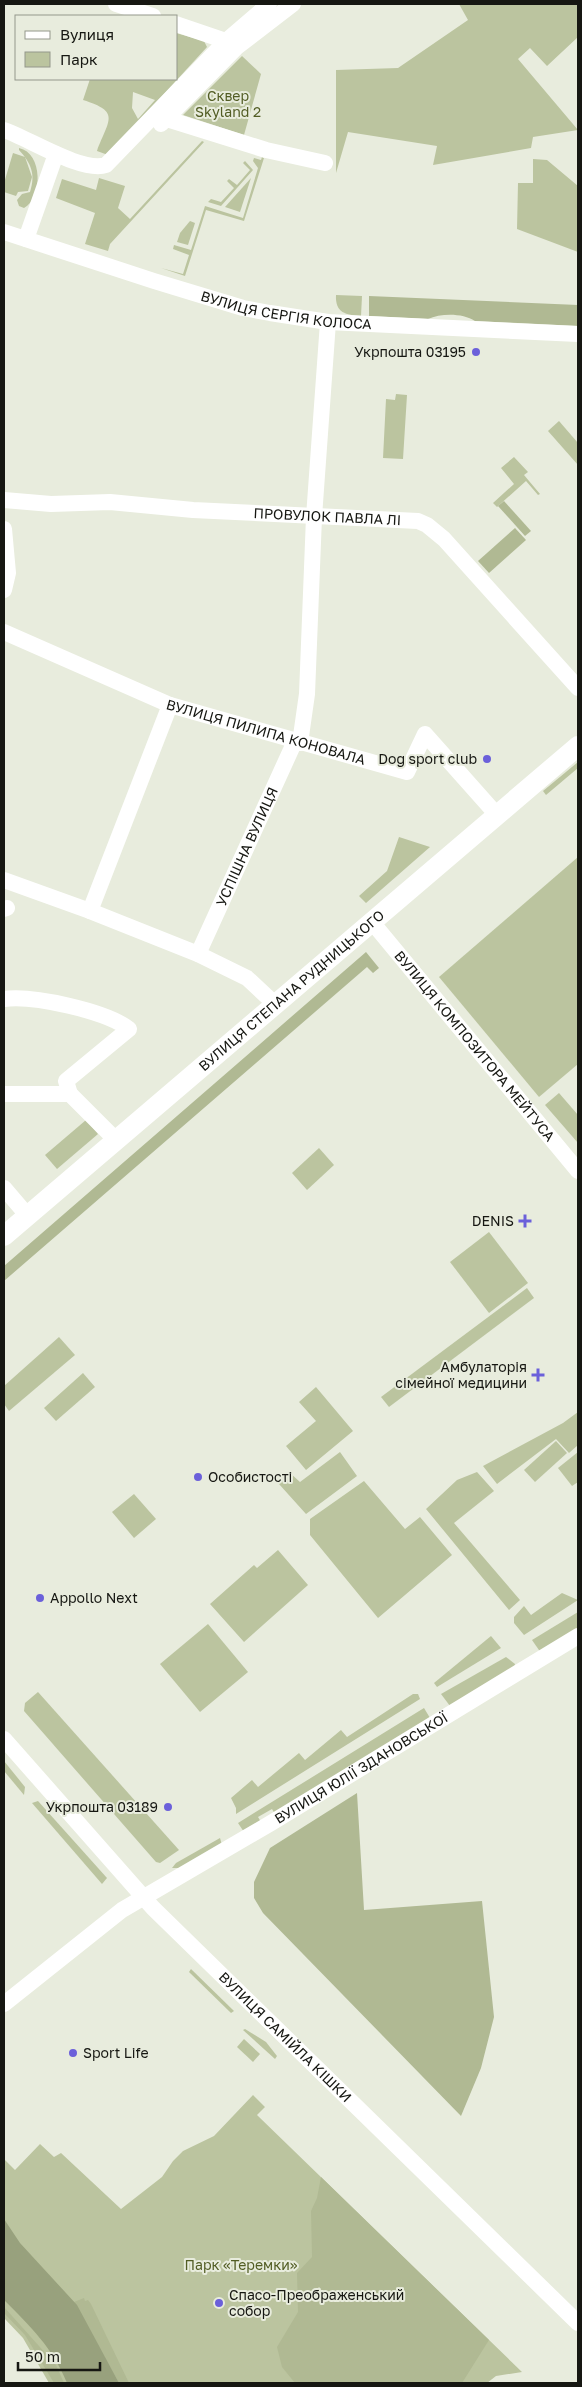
<svg xmlns="http://www.w3.org/2000/svg" width="582" height="2387" viewBox="0 0 582 2387" font-family="'Golos Text',sans-serif">
  <style>
    .green { fill: #bbc49f; fill-rule: evenodd }
    .forest { fill: #b0b993 }
    .water { fill: #98a17d }
    .lines { fill: none; stroke-linecap: round; stroke-linejoin: round }
    .minor { stroke: #fff; stroke-width: 16 }
    .major { stroke: #fff; stroke-width: 20 }
    .poi-dot { fill: #6b60da; stroke: #e8ecdd; stroke-width: 2 }
    .labels { text-anchor: middle; stroke-width: 4; stroke-linejoin: round; paint-order: stroke }
    .park-label { font-size: 14px; fill: #525d24; stroke: #e8ecdd }
    .street-label { font-size: 14px; fill: #161712; stroke: #e8ecdd }
    .poi-label { font-size: 14px; fill: #161712; stroke: #e8ecdd; text-anchor: end }
  </style>
  <rect width="100%" height="100%" fill="#e8ecdd"/>
  <g class="green">
    <path d="M459 4H578V37L547 66 530 48 518 59 578 130 533 137 531 148 433 165 437 146 348 132 336 173V70L398 68 468 20Z"/>
    <path d="M176 33 204 41 207 47 108 155 97 151C109 119 121 112 83 100L90 79H176ZM133 92 155 100 138 119 132 108Z"/>
    <path d="M242 56 261 74 244 135 183 115Z"/>
    <path d="M202 141 204 142 110 244 108 251 85 244 95 213 56 198 62 179 96 190 99 178 125 186 118 208 130 219Z"/>
    <path d="M19 148C43 153 43 198 24 208L19 206 17 200 22 194 30 192C36 174 31 163 19 150Z"/>
    <path d="M13 153 25 157 32 177 28 191 18 192 16 196 4 192V183Z"/>
    <path d="M262 157 264 158 244 221 206 210 185 276 161 268 183 274 189 255 173 249 174 245 191 250 205 206 243 218 258 168 253 161 254 158 261 160Z"/>
    <path d="M533 159 547 160 578 186V252L517 229 518 183H533Z"/>
    <path d="M245 161 253 170 221 206 208 202 211 199 221 202 234 188 227 181 229 179 237 185 250 170 243 163Z"/>
    <path d="M251 178 240 212 225 207Z"/>
    <path d="M190 221 195 223 188 245 177 242 180 233Z"/>
    <path d="M336 295 362 296 361 316C346 315 335 313 336 295Z"/>
    <path d="M396 394 407 395 403 459 383 458 386 399 395 400Z"/>
    <path d="M559 421 578 443V465L548 431Z"/>
    <path d="M514 457 528 472 524 475 540 494 538 495 526 481 497 507 493 503 514 484 501 468Z"/>
    <path d="M578 762V768L546 795 543 791Z"/>
    <path d="M399 837 430 847 366 903 359 896 387 871Z"/>
    <path d="M578 857V1064L539 1097 439 977Z"/>
    <path d="M559 1093 578 1115V1143L545 1105Z"/>
    <path d="M86 1120 98 1134 57 1169 45 1155Z"/>
    <path d="M319 1148 334 1165 307 1190 292 1173Z"/>
    <path d="M489 1232 528 1283 489 1313 450 1262Z"/>
    <path d="M527 1288 534 1298 389 1407 381 1397Z"/>
    <path d="M59 1337 75 1355 9 1411 4 1404V1386Z"/>
    <path d="M83 1373 95 1387 56 1421 44 1408Z"/>
    <path d="M316 1387 353 1431 306 1470 286 1446 316 1421 299 1402Z"/>
    <path d="M578 1412V1445L569 1453 556 1439 497 1484 483 1466 563 1423Z"/>
    <path d="M556 1441 567 1453 535 1482 524 1470Z"/>
    <path d="M340 1452 357 1476 306 1514 279 1484 290 1473 300 1482Z"/>
    <path d="M578 1452V1482L572 1486 558 1468Z"/>
    <path d="M477 1472 494 1491 454 1523 520 1600 509 1610 426 1509 457 1480Z"/>
    <path d="M364 1481 405 1529 420 1517 452 1555 378 1618 310 1535V1519Z"/>
    <path d="M134 1494 156 1519 134 1538 112 1512Z"/>
    <path d="M278 1550 308 1585 244 1642 210 1604 254 1565 257 1568Z"/>
    <path d="M562 1593 578 1600 524 1635 514 1623V1617L524 1606 531 1615Z"/>
    <path d="M578 1612V1630L541 1653 532 1640Z"/>
    <path d="M208 1624 248 1672 200 1712 160 1664Z"/>
    <path d="M491 1636 501 1648 437 1687 434 1683Z"/>
    <path d="M506 1657 515 1664 514 1669 450 1706 441 1694Z"/>
    <path d="M38 1692 179 1850 160 1863 156 1862 24 1711 25 1703Z"/>
    <path d="M413 1694H418L420 1699 236 1814V1808L231 1798 252 1780 258 1787 299 1753 305 1760 341 1730 347 1737Z"/>
    <path d="M424 1708 430 1718 275 1814 272 1809 258 1817 261 1822 244 1832 238 1823Z"/>
    <path d="M4 1761 25 1787 24 1795 4 1771Z"/>
    <path d="M38 1801 107 1878 102 1884 32 1803Z"/>
    <path d="M220 1838 222 1845 180 1868H172L176 1863Z"/>
    <path d="M191 1969 234 2011 231 2013 189 1972Z"/>
    <path d="M245 2029 266 2042 277 2056 275 2059 243 2030Z"/>
    <path d="M244 2039 260 2054 253 2062 237 2047Z"/>
    <path d="M253 2095 265 2107 257 2115 522 2372 496 2376 487 2383H49L23 2338 4 2318V2159L15 2170 40 2144 54 2157 61 2153 121 2209 162 2177 173 2161 183 2151 214 2136Z"/>
  </g>
  <g class="forest">
    <path d="M369 296 578 305V326L475 321C463 313 441 313 428 319L369 316Z"/>
    <path d="M504 501 531 531 525 536 498 506Z"/>
    <path d="M515 528 526 540 489 573 478 561Z"/>
    <path d="M366 952 379 968 373 973 367 967 4 1281V1266Z"/>
    <path d="M357 1793 364 1910 482 1901 494 2017 481 2068 461 2116 263 1913 254 1898V1882L270 1848Z"/>
    <path d="M321 2177 489 2340 462 2383H295L282 2367 277 2347 298 2312 297 2273 312 2257 311 2211 317 2198Z"/>
    <path d="M84 2298 85 2301 88 2300 91 2304 129 2383H119L74 2302Z"/>
    <path d="M4 2307 56 2365 64 2383H54L25 2335 4 2313Z"/>
  </g>
  <path class="water" d="M4 2219 20 2243 77 2305 119 2383H67C53 2348 30 2326 4 2300Z"/>
  <g class="lines">
    <g class="minor">
      <path d="M116 4 153 16"/>
      <path d="M176 24 226 41"/>
      <path d="M167 119 266 150 325 163"/>
      <path d="M161 124 237 47 293 4"/>
      <path d="M4 130C28 138 82 173 106 165L226 41 269 4"/>
      <path id="s1" d="M4 232 154 281 243 308 270 313 328 322 578 334"/>
      <path d="M26 239 56 154"/>
      <path id="s2" d="M4 500 51 504 110 502 193 510 418 521 427 525 444 539 578 688"/>
      <path d="M4 529 8 573 4 590"/>
      <path id="s3" d="M4 632 170 705 407 772 425 734 497 815"/>
      <path d="M300 743 307 694 314 517 328 322"/>
      <path d="M4 880 90 911 198 954 247 978 276 1005"/>
      <path d="M4 909 7 908"/>
      <path d="M90 911 170 705"/>
      <path id="s4" d="M372 922 578 1171"/>
      <path id="s5" d="M198 954 295 741"/>
      <path d="M4 999C33 995 106 1011 129 1029L66 1081 70 1094"/>
      <path d="M4 1094H70L116 1140"/>
      <path d="M4 1188 27 1215"/>
      <path id="s6" d="M4 1739 153 1908 578 2323"/>
      <path id="s7" d="M4 2004 122 1910 271 1823 578 1636"/>
    </g>
    <path class="major" id="s8" d="M4 1236 578 746"/>
  </g>
  <g class="poi-dot">
    <circle cx="476" cy="352" r="5"/>
    <circle cx="487" cy="759" r="5"/>
    <path d="M522.5 1213.5h5v5h5v5h-5v5h-5v-5h-5v-5h5z"/>
    <path d="M535.5 1367.5h5v5h5v5h-5v5h-5v-5h-5v-5h5z"/>
    <circle cx="198" cy="1477" r="5"/>
    <circle cx="40" cy="1598" r="5"/>
    <circle cx="168" cy="1807" r="5"/>
    <circle cx="73" cy="2053" r="5"/>
    <circle cx="219" cy="2303" r="5"/>
  </g>
  <g class="labels">
    <g class="park-label">
      <text x="228" y="101">Сквер<tspan x="228" dy="16">Skyland 2</tspan></text>
      <text x="241" y="2270">Парк «Теремки»</text>
    </g>
    <g class="street-label">
      <text dy="5" stroke="none"><textPath href="#s1" startOffset="294">ВУЛИЦЯ СЕРГІЯ КОЛОСА</textPath></text>
      <text dy="5" stroke="none"><textPath href="#s2" startOffset="324">ПРОВУЛОК ПАВЛА ЛІ</textPath></text>
      <text dy="5" stroke="none"><textPath href="#s3" startOffset="281">ВУЛИЦЯ ПИЛИПА КОНОВАЛА</textPath></text>
      <text dy="5" stroke="none"><textPath href="#s5" startOffset="118">УСПІШНА ВУЛИЦЯ</textPath></text>
      <text dy="5" stroke="none"><textPath href="#s8" startOffset="378">ВУЛИЦЯ СТЕПАНА РУДНИЦЬКОГО</textPath></text>
      <text dy="5" stroke="none"><textPath href="#s4" startOffset="161">ВУЛИЦЯ КОМПОЗИТОРА МЕЙТУСА</textPath></text>
      <text dy="5" stroke="none"><textPath href="#s7" startOffset="429">ВУЛИЦЯ ЮЛІЇ ЗДАНОВСЬКОЇ</textPath></text>
      <text dy="5" stroke="none"><textPath href="#s6" startOffset="410">ВУЛИЦЯ САМІЙЛА КІШКИ</textPath></text>
    </g>
    <g class="poi-label">
      <text x="466" y="357">Укрпошта 03195</text>
      <text x="477" y="764">Dog sport club</text>
      <text x="514" y="1226">DENIS</text>
      <text x="527" y="1372">Амбулаторія<tspan x="527" dy="16">сімейної медицини</tspan></text>
      <text x="208" y="1482" text-anchor="start">Особистості</text>
      <text x="50" y="1603" text-anchor="start">Appollo Next</text>
      <text x="158" y="1812">Укрпошта 03189</text>
      <text x="83" y="2058" text-anchor="start">Sport Life</text>
      <text x="229" y="2300" text-anchor="start">Спасо-Преображенський<tspan x="229" dy="16">собор</tspan></text>
    </g>
  </g>
  <rect width="582" height="2387" fill="none" stroke="#161712" stroke-width="10"/>
  <rect x="15" y="15" width="162" height="65" fill="#e8ecdd" stroke="#94978c"/>
  <rect x="25" y="31" width="25" height="8" fill="#ffffff" stroke="#94978c"/>
  <text x="60" y="40" font-size="15" fill="#161712">Вулиця</text>
  <rect x="25" y="52" width="25" height="15" fill="#bbc49f" stroke="#94978c"/>
  <text x="60" y="65" font-size="15" fill="#161712">Парк</text>
  <path d="M18 2362v8h82v-8" fill="none" stroke="#161712" stroke-width="2.5"/>
  <text x="25" y="2362" font-size="15" fill="#161712" stroke="#e8ecdd" stroke-width="4" paint-order="stroke">50 m</text>
</svg>
